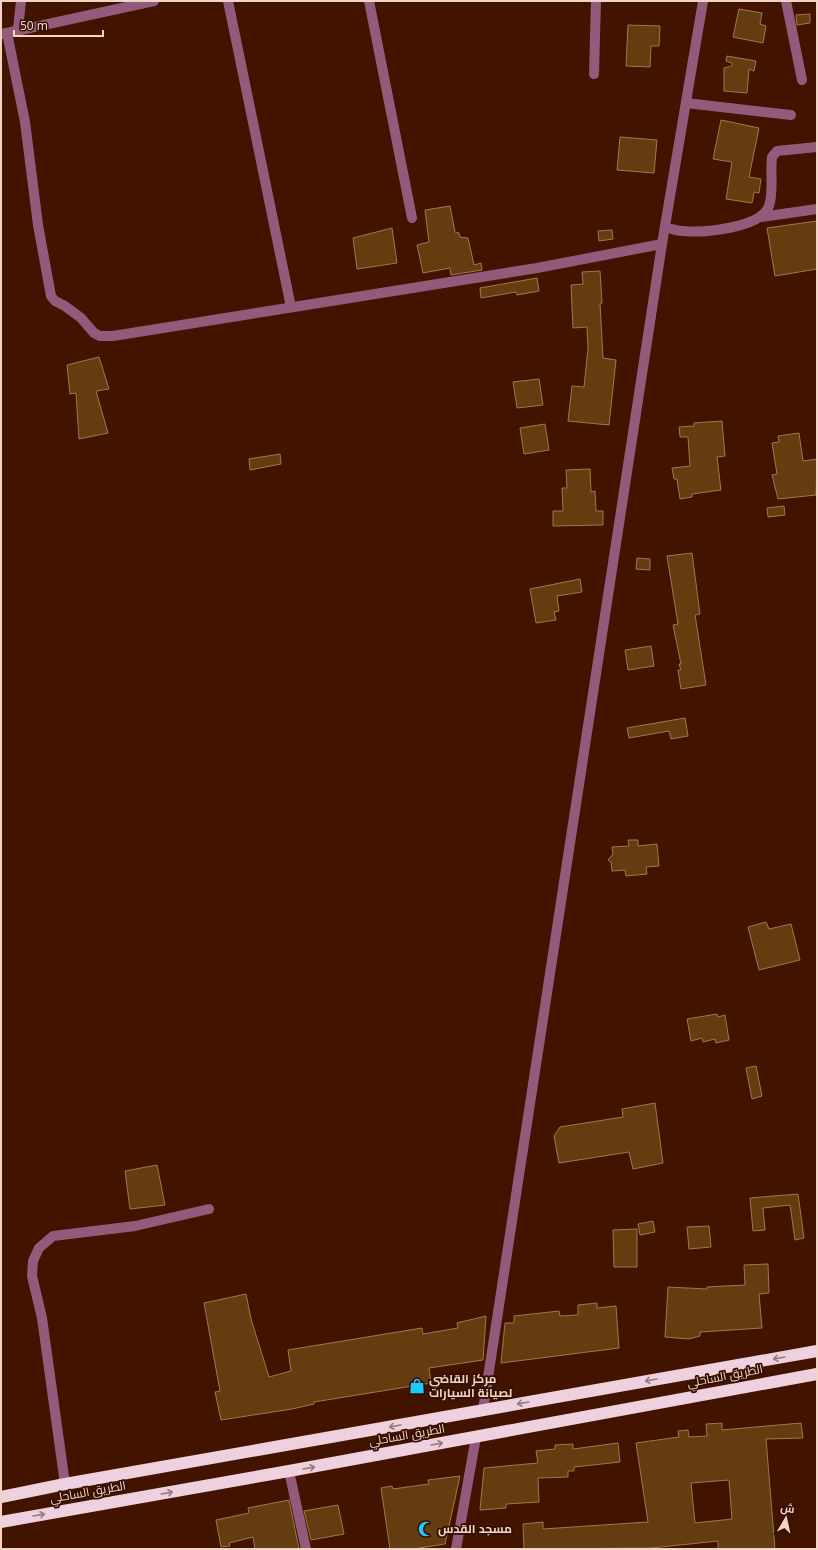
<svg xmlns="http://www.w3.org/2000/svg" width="818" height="1550" viewBox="0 0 818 1550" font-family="'Noto Sans',Cairo,sans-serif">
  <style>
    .building { fill: #633d10; stroke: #a1774d; fill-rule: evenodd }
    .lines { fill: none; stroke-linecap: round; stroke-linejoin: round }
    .minor { stroke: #945a7b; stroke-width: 10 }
    .highway { stroke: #eed0df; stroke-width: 12 }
    .oneway { stroke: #99797b }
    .labels { text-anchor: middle; stroke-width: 3.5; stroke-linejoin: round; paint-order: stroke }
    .street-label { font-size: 12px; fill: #f2d4c6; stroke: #320f00 }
    .poi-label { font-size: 12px; font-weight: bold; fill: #f2d4c6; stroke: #320f00; text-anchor: start }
  </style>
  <rect width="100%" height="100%" fill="#421400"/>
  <g class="building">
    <path d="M739 9 762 13 760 24 766 26 763 43 733 37Z"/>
    <path d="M810 14V23L797 25 796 15Z"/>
    <path d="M628 25 660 26 659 46H651L650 67 626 66Z"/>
    <path d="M727 56 756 61 754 71 749 69 747 93 724 91V68L732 66V63L726 61Z"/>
    <path d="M721 120 759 128 749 177 761 179 759 193 754 192 752 203 726 199 732 162 713 159Z"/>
    <path d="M620 137 657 140 654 173 617 170Z"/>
    <path d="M450 206 455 232 459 233 460 237 468 238 474 265 481 263 482 270 451 275 450 268 423 273 417 245 429 242 425 210Z"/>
    <path d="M817 221V269L775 276 767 228Z"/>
    <path d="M392 228 397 263 357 269 353 238Z"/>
    <path d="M612 230 613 239 599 241 598 231Z"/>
    <path d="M600 271 602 303H600L603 358 616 360 609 425 568 421 572 386 584 387 588 348 587 327 573 328 571 285 583 284 582 272Z"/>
    <path d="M537 278 539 291 517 295 516 292 481 298 480 288Z"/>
    <path d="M99 357 109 389 96 391 108 433 79 439 76 393 70 394 67 365Z"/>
    <path d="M539 379 543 405 517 408 513 382Z"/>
    <path d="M722 421 725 456 717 457 721 490 692 494V497L680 499 677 479H674L672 468 690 466 688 437H680L679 427 694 426V423Z"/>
    <path d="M545 424 549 450 524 454 520 428Z"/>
    <path d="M799 433 803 461 817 459 816 495 778 499 772 475 777 474 772 443 779 442 778 436Z"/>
    <path d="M280 454 281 464 250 470 249 459Z"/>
    <path d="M590 469 591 492 595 491 596 511H603V525L553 526V511H563L562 488H567L566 470Z"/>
    <path d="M784 506 785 515 768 517 767 508Z"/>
    <path d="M692 553 700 614 695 615 706 685 681 689 678 670H681L679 664H681L673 625 678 624 667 556Z"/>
    <path d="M637 558 650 559V570L636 569Z"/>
    <path d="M580 579 582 592 557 596 559 611 554 612 556 620 536 623 530 589Z"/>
    <path d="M651 646 654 666 628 670 625 650Z"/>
    <path d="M685 718 688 736 671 739 669 731 629 738 627 728Z"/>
    <path d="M628 840H638V846L657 844 659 866 646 867 647 874 626 876 625 870 612 871 611 862 608 860 613 854 612 847 629 846Z"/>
    <path d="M766 922 769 929 791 924 800 960 759 970 748 927Z"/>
    <path d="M717 1014 718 1017 725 1015 729 1040 716 1043 715 1039 703 1042 702 1038 691 1041 687 1019Z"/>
    <path d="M756 1066 762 1096 752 1099 746 1068Z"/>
    <path d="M655 1103 663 1163 633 1169 629 1152 559 1163 554 1136 560 1127 623 1117 622 1109Z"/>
    <path d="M157 1165 165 1205 130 1209 125 1171Z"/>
    <path d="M798 1194 804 1238 795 1240 790 1205 763 1208 765 1230 753 1231 750 1198Z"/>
    <path d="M653 1221 655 1232 640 1235 638 1224Z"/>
    <path d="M709 1226 711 1247 689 1249 687 1227Z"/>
    <path d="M637 1229V1267H614L613 1230Z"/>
    <path d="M768 1264 769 1293 759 1294 762 1328 700 1332V1336L689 1339 665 1337 668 1287 707 1289V1287L745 1285 744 1265Z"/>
    <path d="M246 1294 251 1319 269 1377 291 1371 288 1350 422 1328 423 1334 458 1328 457 1323 486 1316 483 1360 429 1368 431 1383 314 1402V1404L292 1409 221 1420 215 1392 220 1391 204 1303Z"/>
    <path d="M597 1303V1308L616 1306 619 1348 501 1363 505 1323H514V1316L559 1311 560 1316 578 1315V1305Z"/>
    <path d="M722 1423V1430L801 1423 803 1438 766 1439 775 1549H718V1541L651 1548 524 1549 523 1524 543 1522V1529L648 1522 636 1443 679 1437 678 1431 688 1430 689 1437 707 1436 706 1424ZM729 1480 732 1519 695 1523 691 1483Z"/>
    <path d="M618 1443 620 1462 574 1467V1471H568V1477L538 1478 539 1502 506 1504V1508L480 1510 484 1468 538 1463 536 1451 555 1449V1445L573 1444V1449Z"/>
    <path d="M460 1476 445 1544 413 1549H390L381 1488 392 1486 393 1489 429 1484 428 1480Z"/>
    <path d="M289 1500 299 1549H255L253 1537 229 1543 230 1546 221 1547 216 1520 249 1513 248 1508Z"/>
    <path d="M338 1505 344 1534 311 1540 304 1511Z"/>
  </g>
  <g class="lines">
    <g class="minor">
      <path d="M228 1 291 307"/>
      <path d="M369 1 412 218"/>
      <path d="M786 1 802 80"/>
      <path d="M18 29 21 1"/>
      <path d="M7 33 25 122 38 225 51 296 55 301 65 306 81 318 94 333 100 336H113L537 268 662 244"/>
      <path d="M2 34 154 1"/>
      <path d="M594 74 596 1"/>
      <path d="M686 103 791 115"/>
      <path d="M761 217 817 209"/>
      <path d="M665 227C671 229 677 231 683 231 704 233 761 228 769 206 774 191 770 173 772 157L777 151 817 147"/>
      <path d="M483 1410 662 244 703 1"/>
      <path d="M289 1471 306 1549"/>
      <path d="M65 1484 42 1318 32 1276 33 1261 39 1248 53 1236 135 1226 209 1209"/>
      <path d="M456 1549 476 1437"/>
    </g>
    <g class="highway">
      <path d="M1 1497 65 1484 817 1351"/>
      <path d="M1 1522 289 1471 817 1374"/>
    </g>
  </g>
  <defs><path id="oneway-shaft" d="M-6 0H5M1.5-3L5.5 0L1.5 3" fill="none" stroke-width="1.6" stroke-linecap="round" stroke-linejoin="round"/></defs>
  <g class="oneway">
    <use href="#oneway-shaft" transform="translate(779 1358) rotate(170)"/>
    <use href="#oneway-shaft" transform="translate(651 1380) rotate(170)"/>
    <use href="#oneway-shaft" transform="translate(523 1403) rotate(170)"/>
    <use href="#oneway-shaft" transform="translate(395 1426) rotate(170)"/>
    <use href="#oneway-shaft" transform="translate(437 1444) rotate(-10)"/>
    <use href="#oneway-shaft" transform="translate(309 1468) rotate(-10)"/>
    <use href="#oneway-shaft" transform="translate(167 1493) rotate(-10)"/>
    <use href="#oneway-shaft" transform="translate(39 1515) rotate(-10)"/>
  </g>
  <defs>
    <symbol id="shop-bare" viewBox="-9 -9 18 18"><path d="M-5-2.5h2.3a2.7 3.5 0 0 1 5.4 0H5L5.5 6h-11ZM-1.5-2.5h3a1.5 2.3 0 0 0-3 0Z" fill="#1dc9fc" stroke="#320f00" stroke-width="2.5" paint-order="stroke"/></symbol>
    <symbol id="mosque-bare" viewBox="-9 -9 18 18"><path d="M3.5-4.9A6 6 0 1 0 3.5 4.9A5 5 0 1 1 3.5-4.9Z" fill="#1dc9fc" stroke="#320f00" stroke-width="2.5" paint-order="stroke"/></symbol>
  </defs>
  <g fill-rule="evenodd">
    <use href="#shop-bare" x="406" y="1375" width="22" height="22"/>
    <use href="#mosque-bare" x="415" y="1518" width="22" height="22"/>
  </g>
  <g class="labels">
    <g class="street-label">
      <text transform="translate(725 1376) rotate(-11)" y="4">الطريق الساحلي</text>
      <text transform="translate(407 1435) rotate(-10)" y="4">الطريق الساحلي</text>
      <text transform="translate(88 1492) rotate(-10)" y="4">الطريق الساحلي</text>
    </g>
    <g class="poi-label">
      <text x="429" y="1383">مركز القاضي<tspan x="429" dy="14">لصيانة السيارات</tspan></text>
      <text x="438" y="1533">مسجد القدس</text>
    </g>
  </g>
  <rect width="818" height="1550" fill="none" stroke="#f2d4c6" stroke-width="4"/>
  <g transform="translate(786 1518) rotate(9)" stroke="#320f00" stroke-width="3" paint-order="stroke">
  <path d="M0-3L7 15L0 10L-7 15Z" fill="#f2d4c6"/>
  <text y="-6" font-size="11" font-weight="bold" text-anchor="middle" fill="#f2d4c6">ش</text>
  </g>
  <path d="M14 30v6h89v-6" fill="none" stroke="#f2d4c6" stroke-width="2"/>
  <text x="20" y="30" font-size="12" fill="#f2d4c6" stroke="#320f00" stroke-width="3" paint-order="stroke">50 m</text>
</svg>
